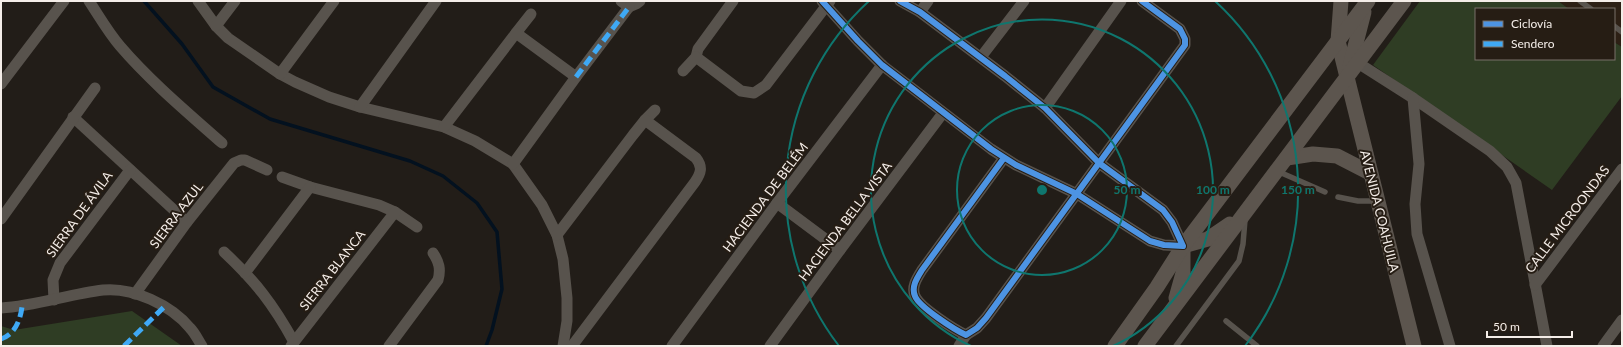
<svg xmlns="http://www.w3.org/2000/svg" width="1623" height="347" viewBox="0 0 1623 347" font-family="Lato,sans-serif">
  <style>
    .built { fill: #2d2015 }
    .green { fill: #2f3d24 }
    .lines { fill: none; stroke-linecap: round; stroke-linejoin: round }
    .stream { stroke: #03111f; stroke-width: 3.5 }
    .lane { stroke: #58534d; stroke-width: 5.5 }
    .street { stroke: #58534d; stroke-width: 11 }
    .secondary { stroke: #5c554e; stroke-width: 15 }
    .quiet { stroke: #3fa9f5; stroke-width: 5; stroke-dasharray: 10 5; stroke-linecap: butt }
    .cycleway-casing { stroke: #261d14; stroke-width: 8 }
    .cycleway { stroke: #4d94e3; stroke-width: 6 }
    .ring { fill: none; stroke: #0f766e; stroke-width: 2 }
    .labels { text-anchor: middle; stroke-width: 4; stroke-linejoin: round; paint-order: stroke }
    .street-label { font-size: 13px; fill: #f4ede8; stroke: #261d14 }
    .centre { fill: #0f766e; stroke: #261d14; stroke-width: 2 }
    .ring-label { font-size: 12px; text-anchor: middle; font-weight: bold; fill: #0f766e; stroke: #261d14; stroke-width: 4; stroke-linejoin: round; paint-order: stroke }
  </style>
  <rect width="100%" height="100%" fill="#221d18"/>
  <path class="built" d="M1558 1H1622V47L1614 42V9H1569Z"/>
  <g class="green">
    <path d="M1420 1H1558L1569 9H1476V59H1614V42L1622 47V96L1552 190 1373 65Z"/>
    <path d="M132 311 182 346H1V326L14 330Z"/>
  </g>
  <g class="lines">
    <path class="stream" d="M144 1 182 44 213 87 270 119 410 161 443 176 477 203 497 232 502 289 492 330 486 346"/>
    <g class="lane">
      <path d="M1580 1 1591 9"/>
      <path d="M1614 26 1622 32"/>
      <path d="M1277 171 1325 192"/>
      <path d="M1338 197 1358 201H1377"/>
      <path d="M1226 321 1257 346"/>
      <path d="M1176 346 1239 261 1243 244 1245 220"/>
    </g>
    <g class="street">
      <path d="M89 1C99 16 108 32 120 46 150 81 187 112 222 143"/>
      <path d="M198 1 216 26 228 38 280 74 295 82 329 97 360 107 444 127 475 141 513 164 542 205 557 235 563 259 567 298V321L563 346"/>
      <path d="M621 1 629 7 636 4 640 1"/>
      <path d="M733 1 698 49 696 57 741 91 754 93 766 85 830 1"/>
      <path d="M822 1 858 41 882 65 991 149 1016 165 1077 194 1150 241 1164 245 1183 246 1172 222 1163 210 1099 163 1045 108 1005 76 920 12 900 1"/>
      <path d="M920 12 928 1"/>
      <path d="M216 26 235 1"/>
      <path d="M516 33 531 14"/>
      <path d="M981 57 1024 1"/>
      <path d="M1358 63 1413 98 1490 151 1507 167 1516 183 1547 346"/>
      <path d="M683 71 696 57"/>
      <path d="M280 74 334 1"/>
      <path d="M576 77 629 7"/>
      <path d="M1 84 64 1"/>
      <path d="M1413 98 1419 164 1415 204 1417 234 1450 346"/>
      <path d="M360 107 436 1"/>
      <path d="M1045 108 1121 1"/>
      <path d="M73 117 187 222"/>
      <path d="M645 120 655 110"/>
      <path d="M444 127 516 33 576 77 513 164"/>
      <path d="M1004 158 922 270C917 278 911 287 915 296 919 307 955 330 966 335L977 328 986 318 1185 45V39L1180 29 1142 1"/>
      <path d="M282 177 310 187 379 205 395 212 417 227"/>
      <path d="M777 203 840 250"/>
      <path d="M1 219 95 88"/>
      <path d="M557 235 633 135 645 120 696 158C703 167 701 173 695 182L572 346"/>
      <path d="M224 252C256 282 273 304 294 342"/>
      <path d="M245 273 310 187"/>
      <path d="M1535 285 1622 169"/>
      <path d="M135 294 187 222 234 163 241 160H245L267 170"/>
      <path d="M54 300 53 280 60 263 130 170"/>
      <path d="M1 308C36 306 69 294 103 290 133 287 171 305 190 328 195 333 198 340 202 346"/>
      <path d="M291 346 395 212"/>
      <path d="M389 346 438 280C441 269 439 262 433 253"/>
      <path d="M672 346 777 203 882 65"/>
      <path d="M770 346 840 250 943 113"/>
      <path d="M959 346 966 335"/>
      <path d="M1603 346 1622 320"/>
    </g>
    <g class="secondary">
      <path d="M1341 1 1338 41 1414 346"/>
      <path d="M1349 70 1364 12"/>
      <path d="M1287 158 1313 154 1337 156 1370 173"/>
      <path d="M1183 246 1208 239 1230 224"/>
      <path d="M1176 298 1183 273V246"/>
      <path d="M1115 346 1157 287 1183 246 1368 1"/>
      <path d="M1145 346 1404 1"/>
    </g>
    <g class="quiet">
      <path d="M576 77 629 7"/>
      <path d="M1 339C15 334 20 321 22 307"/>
      <path d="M124 346 164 307"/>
    </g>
    <defs>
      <g id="cycleway">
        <path d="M822 1 858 41 882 65 991 149 1016 165 1077 194 1150 241 1164 245 1183 246 1172 222 1163 210 1099 163 1045 108 1005 76 920 12 900 1"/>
        <path d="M1004 158 922 270C917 278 911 287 915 296 919 307 955 330 966 335L977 328 986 318 1185 45V39L1180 29 1142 1"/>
      </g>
    </defs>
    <use href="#cycleway" class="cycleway-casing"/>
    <use href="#cycleway" class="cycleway"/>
  </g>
  <g class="ring">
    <circle cx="1042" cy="190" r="85"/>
    <path d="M971 346A171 171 0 1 1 1113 346"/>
    <path d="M839 346A256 256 0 0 1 869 1M1215 1A256 256 0 0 1 1245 346"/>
  </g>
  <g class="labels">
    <g class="street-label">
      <text transform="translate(765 197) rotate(-53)" y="5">HACIENDA DE BELÉM</text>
      <text transform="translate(1380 211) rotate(76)" y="5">AVENIDA COAHUILA</text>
      <text transform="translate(79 214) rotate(-54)" y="5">SIERRA DE ÁVILA</text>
      <text transform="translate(176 215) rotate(-53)" y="5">SIERRA AZUL</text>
      <text transform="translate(1567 219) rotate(-53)" y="5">CALLE MICROONDAS</text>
      <text transform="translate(845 221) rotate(-53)" y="5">HACIENDA BELLA VISTA</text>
      <text transform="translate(332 270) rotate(-52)" y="5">SIERRA BLANCA</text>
    </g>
  </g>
  <circle cx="1042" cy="190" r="6" class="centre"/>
  <g class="ring-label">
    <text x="1127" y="194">50 m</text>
    <text x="1213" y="194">100 m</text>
    <text x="1298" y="194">150 m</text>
  </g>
  <rect width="1623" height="347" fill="none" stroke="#f4ede8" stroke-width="4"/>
  <rect x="1475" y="8" width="140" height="52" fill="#261d14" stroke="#787069"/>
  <rect x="1483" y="21" width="20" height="6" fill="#4d94e3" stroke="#787069"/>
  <text x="1511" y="28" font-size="12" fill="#f4ede8">Ciclovía</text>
  <rect x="1483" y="41" width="20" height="6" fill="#3fa9f5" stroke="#787069"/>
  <text x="1511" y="48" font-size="12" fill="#f4ede8">Sendero</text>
  <path d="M1487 331v6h85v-6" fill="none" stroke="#f4ede8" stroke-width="2"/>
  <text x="1493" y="331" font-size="12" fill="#f4ede8" stroke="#261d14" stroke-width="3" paint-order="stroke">50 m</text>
</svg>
